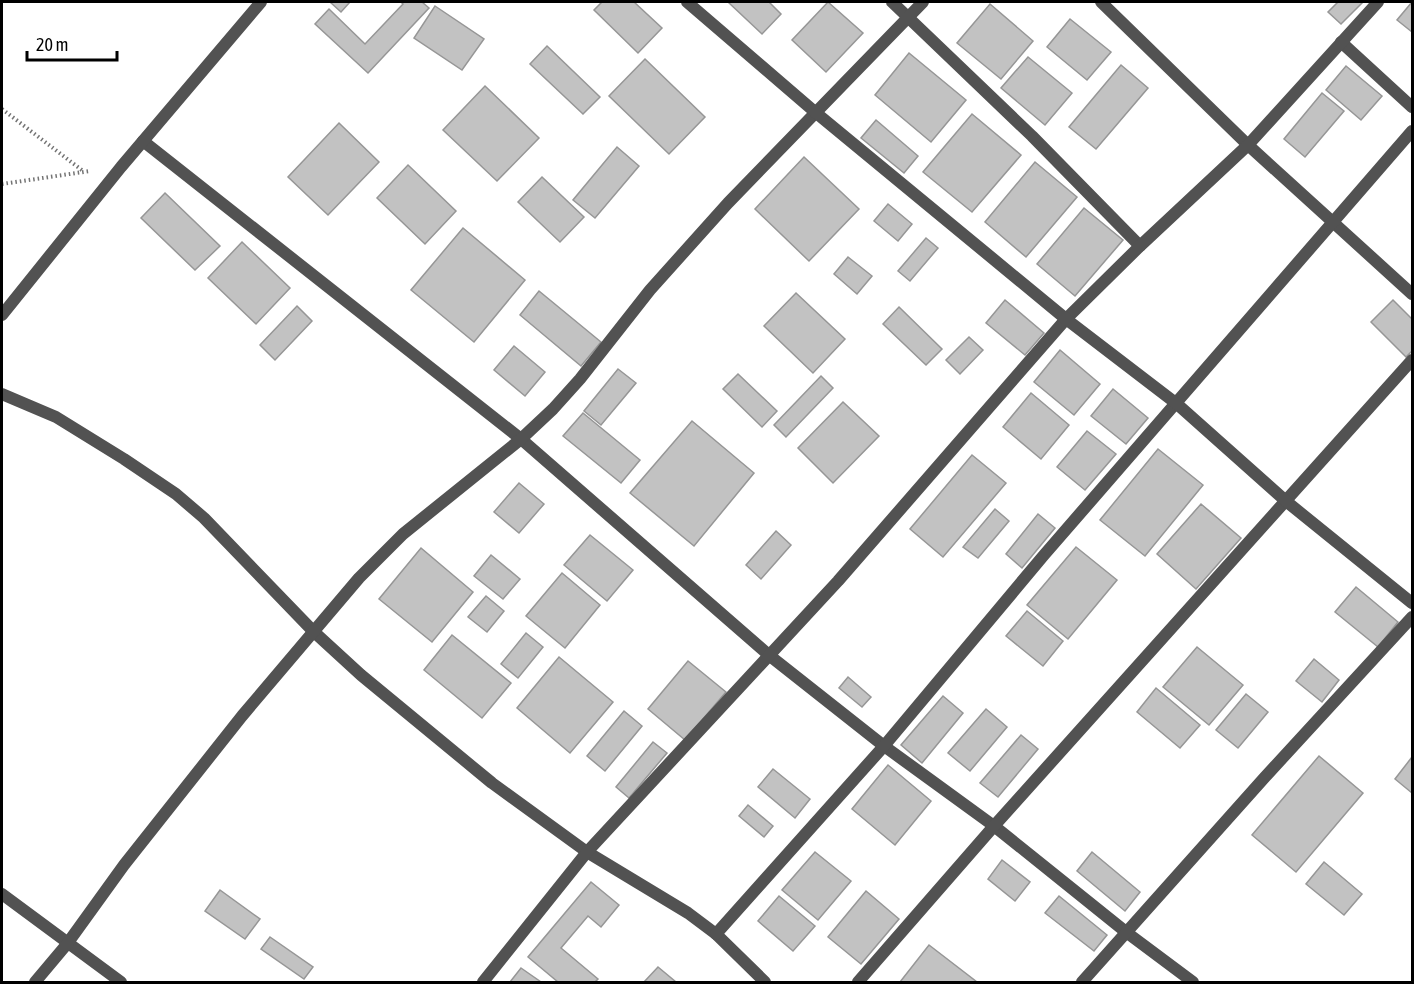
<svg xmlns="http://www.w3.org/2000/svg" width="1414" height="984" viewBox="0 0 1414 984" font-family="'Asap Condensed',sans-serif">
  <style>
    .building { fill: #c2c2c2; stroke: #969696; stroke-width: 1.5 }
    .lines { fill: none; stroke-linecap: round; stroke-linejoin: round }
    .path { stroke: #747474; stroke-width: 4; stroke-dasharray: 1.5 3; stroke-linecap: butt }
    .minor { stroke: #525252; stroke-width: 12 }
    .tertiary { stroke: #525252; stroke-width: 12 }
  </style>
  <rect width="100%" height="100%" fill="#fff"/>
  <g class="building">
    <path d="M330 2H350L341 12Z"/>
    <path d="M401 2H422L429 8 368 73 315 24 329 9 365 44 403 4Z"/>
    <path d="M602 2H634L662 28 638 53 594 10Z"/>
    <path d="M728 2H769L781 14 762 34Z"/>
    <path d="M828 2 863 33 826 72 792 40Z"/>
    <path d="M1338 2H1363L1341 24 1328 12Z"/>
    <path d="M1412 2V32L1397 20Z"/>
    <path d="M990 4 1033 41 1001 79 957 43Z"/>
    <path d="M435 6 484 39 462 70 414 38Z"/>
    <path d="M1070 19 1111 52 1087 80 1047 47Z"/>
    <path d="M547 46 600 97 583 114 530 64Z"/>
    <path d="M909 53 966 100 931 142 875 95Z"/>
    <path d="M1028 57 1072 93 1045 125 1001 88Z"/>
    <path d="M645 59 705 117 669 154 609 96Z"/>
    <path d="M1121 65 1148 88 1096 149 1069 127Z"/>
    <path d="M1346 66 1382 96 1361 120 1326 90Z"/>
    <path d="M485 86 539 138 497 181 443 130Z"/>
    <path d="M1322 93 1344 111 1305 157 1284 139Z"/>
    <path d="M972 114 1021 155 972 212 923 172Z"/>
    <path d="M876 120 918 156 904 173 861 138Z"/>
    <path d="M339 123 379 162 328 215 288 177Z"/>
    <path d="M617 147 639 166 595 218 573 200Z"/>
    <path d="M804 157 859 209 809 261 755 209Z"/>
    <path d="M1035 162 1077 197 1026 257 985 222Z"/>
    <path d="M408 165 456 211 425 244 377 198Z"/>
    <path d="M542 177 584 217 560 242 518 202Z"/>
    <path d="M165 193 220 246 195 270 141 218Z"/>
    <path d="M888 204 912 224 898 241 874 221Z"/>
    <path d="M1084 208 1123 240 1075 296 1037 264Z"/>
    <path d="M463 228 525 280 474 342 411 290Z"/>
    <path d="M926 238 938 248 910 281 898 271Z"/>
    <path d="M242 242 290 288 256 324 208 278Z"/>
    <path d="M848 257 872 276 857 294 834 274Z"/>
    <path d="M539 291 601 342 581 366 520 315Z"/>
    <path d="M796 293 845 339 813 373 764 326Z"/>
    <path d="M1005 300 1044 333 1025 355 986 323Z"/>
    <path d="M1393 300 1412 319V351L1406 357 1371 322Z"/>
    <path d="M297 306 312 321 275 360 260 345Z"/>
    <path d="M899 307 942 349 926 365 883 324Z"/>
    <path d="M969 337 983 350 960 374 946 360Z"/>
    <path d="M514 346 545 372 525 396 494 370Z"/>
    <path d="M1060 350 1100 384 1074 415 1034 382Z"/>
    <path d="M618 369 636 383 601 425 584 411Z"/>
    <path d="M738 374 777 411 762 427 723 389Z"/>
    <path d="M821 376 833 388 786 437 774 425Z"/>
    <path d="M1113 389 1148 418 1126 444 1091 416Z"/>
    <path d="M1031 393 1069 425 1041 459 1003 427Z"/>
    <path d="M843 402 879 436 833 483 798 448Z"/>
    <path d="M583 413 640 460 621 483 563 436Z"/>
    <path d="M692 421 754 473 694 546 630 493Z"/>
    <path d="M1087 431 1116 454 1085 490 1057 467Z"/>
    <path d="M1158 449 1203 485 1145 556 1100 520Z"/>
    <path d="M972 455 1006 483 943 557 910 529Z"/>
    <path d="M519 483 544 504 519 533 494 512Z"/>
    <path d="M1201 504 1241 538 1196 589 1157 554Z"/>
    <path d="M995 509 1009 521 978 558 963 547Z"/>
    <path d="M1038 514 1055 528 1022 568 1006 554Z"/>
    <path d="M776 531 791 545 761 579 746 565Z"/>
    <path d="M590 535 633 570 607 601 564 565Z"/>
    <path d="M1076 547 1117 580 1068 639 1027 605Z"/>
    <path d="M421 548 473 592 432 642 379 599Z"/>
    <path d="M491 555 520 579 503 599 474 576Z"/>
    <path d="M562 573 600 605 565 648 526 616Z"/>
    <path d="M1356 587 1398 622 1378 647 1335 612Z"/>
    <path d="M486 596 504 611 487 632 468 617Z"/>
    <path d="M1027 611 1063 641 1043 666 1006 636Z"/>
    <path d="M526 633 543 647 518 678 501 664Z"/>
    <path d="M452 635 511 683 482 718 424 670Z"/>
    <path d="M1197 647 1243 685 1209 725 1163 687Z"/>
    <path d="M559 657 613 702 570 753 517 708Z"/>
    <path d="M1314 659 1339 680 1322 702 1296 681Z"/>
    <path d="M688 661 726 692 685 740 648 709Z"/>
    <path d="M848 677 871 697 862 707 839 688Z"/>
    <path d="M1156 688 1200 725 1180 748 1137 712Z"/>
    <path d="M1246 694 1268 712 1238 748 1216 730Z"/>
    <path d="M943 696 963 713 922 763 901 745Z"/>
    <path d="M986 709 1007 727 970 771 948 753Z"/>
    <path d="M624 711 642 726 605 771 587 756Z"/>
    <path d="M1021 735 1038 749 998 797 980 783Z"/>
    <path d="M653 742 667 753 629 798 616 787Z"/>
    <path d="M1319 756 1363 793 1296 872 1252 835Z"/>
    <path d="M1412 757V793L1395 779Z"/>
    <path d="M888 765 931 801 895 845 852 809Z"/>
    <path d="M773 769 810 799 795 818 758 787Z"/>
    <path d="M748 805 773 826 764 837 739 816Z"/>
    <path d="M815 852 851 881 818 920 782 890Z"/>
    <path d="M1092 852 1140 892 1125 911 1077 871Z"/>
    <path d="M1002 860 1030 882 1015 901 988 879Z"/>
    <path d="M1324 862 1362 894 1344 915 1306 884Z"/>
    <path d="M591 882 619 905 601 927 588 916 561 948 598 979 595 982H558L528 957Z"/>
    <path d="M220 890 260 919 245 939 205 911Z"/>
    <path d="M866 891 899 919 861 964 828 937Z"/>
    <path d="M779 896 815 926 793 951 758 921Z"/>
    <path d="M1059 896 1107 935 1094 951 1045 913Z"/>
    <path d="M270 937 313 967 304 979 261 949Z"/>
    <path d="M929 945 977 982H900Z"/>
    <path d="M658 967 676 982H644Z"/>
    <path d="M521 968 541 982H510Z"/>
  </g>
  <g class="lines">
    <g class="path">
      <path d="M2 109 83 171"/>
      <path d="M2 184 90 171"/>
    </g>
    <g class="minor">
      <path d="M892 2 1032 136 1140 246"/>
      <path d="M1101 2 1248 145 1412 294"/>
      <path d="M1341 42 1412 107"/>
      <path d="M143 141 521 439 770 656 884 746 994 826 1126 932 1193 982"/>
      <path d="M2 394 56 417 124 459 176 494 204 518 313 631 361 675 492 783 587 852 688 913 716 934 765 982"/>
      <path d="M2 894 121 982"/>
      <path d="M716 934 884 746 1044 555 1412 131"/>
      <path d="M35 982 67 944 124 865 242 716 359 578 403 534 521 439 553 409 580 379 650 290 728 203 923 2"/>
      <path d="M483 982 587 852 838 581 1066 319 1140 246 1248 145 1378 2"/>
      <path d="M858 982 994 826 1412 360"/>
      <path d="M1082 982 1265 777 1412 617"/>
    </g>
    <g class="tertiary">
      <path d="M687 2 815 112 1066 319 1177 404 1287 502 1412 603"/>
      <path d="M2 315 121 167 261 2"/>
    </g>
  </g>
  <rect width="1414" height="984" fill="none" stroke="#000000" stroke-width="6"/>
  <path d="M27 51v9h90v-9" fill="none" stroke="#000000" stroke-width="3"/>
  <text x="36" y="51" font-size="18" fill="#000000" stroke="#ffffff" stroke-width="4.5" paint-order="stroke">20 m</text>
</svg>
